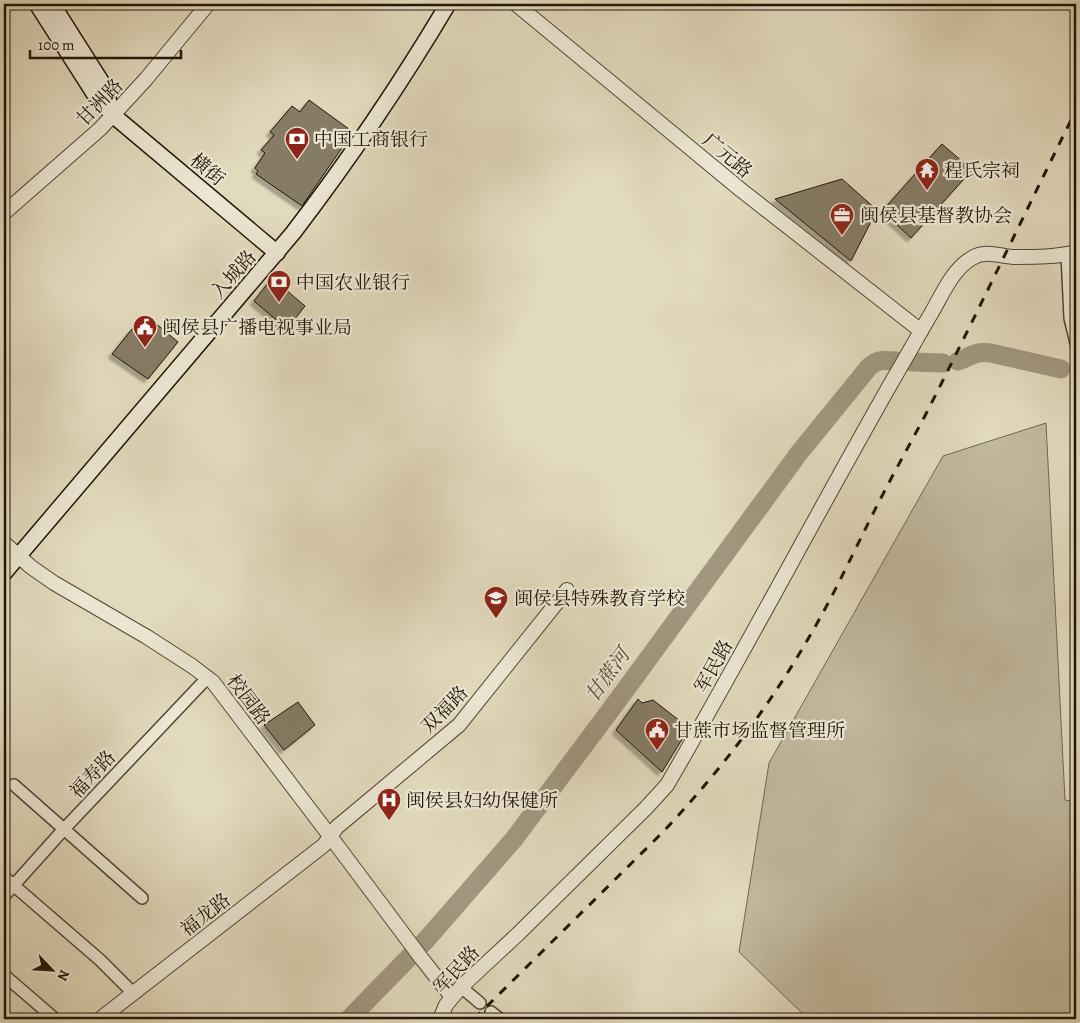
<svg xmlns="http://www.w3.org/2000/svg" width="1080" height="1023" viewBox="0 0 1080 1023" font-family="Alegreya,'Noto Serif SC',serif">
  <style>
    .green { fill: #c1b99e; stroke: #726752 }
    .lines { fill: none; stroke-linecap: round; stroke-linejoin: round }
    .river { stroke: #a1977f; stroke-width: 19 }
    .building { fill: #867b66; stroke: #221507; filter: url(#shadow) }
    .minor-casing { stroke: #524634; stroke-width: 14 }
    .tertiary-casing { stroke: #524634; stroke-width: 16 }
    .secondary-casing { stroke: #221507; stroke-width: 18 }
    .minor { stroke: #ece7d4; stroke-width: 11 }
    .tertiary { stroke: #ece7d4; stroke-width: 14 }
    .secondary { stroke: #ece7d4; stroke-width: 15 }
    .rail { stroke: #221507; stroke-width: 3; stroke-dasharray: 9 9; stroke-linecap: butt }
    .labels { text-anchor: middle; stroke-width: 4.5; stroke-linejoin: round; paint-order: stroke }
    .street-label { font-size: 19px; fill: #221507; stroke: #ece7d4 }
    .poi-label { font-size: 19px; fill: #221507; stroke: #ece7d4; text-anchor: start }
    .water-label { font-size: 20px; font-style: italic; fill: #554937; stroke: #ece7d4 }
  </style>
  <defs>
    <filter id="shadow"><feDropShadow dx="-4" dy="4" stdDeviation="1" flood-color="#0004"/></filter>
  </defs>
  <rect width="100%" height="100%" fill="#e2dabd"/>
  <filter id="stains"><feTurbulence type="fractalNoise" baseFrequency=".004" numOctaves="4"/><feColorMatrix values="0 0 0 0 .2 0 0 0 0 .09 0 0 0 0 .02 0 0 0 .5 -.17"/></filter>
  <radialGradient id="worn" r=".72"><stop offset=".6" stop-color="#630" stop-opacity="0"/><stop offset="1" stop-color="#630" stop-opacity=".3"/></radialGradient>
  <path class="green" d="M1046 423 1065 800 1076 802V1019H808L739 952 769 763 943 456Z"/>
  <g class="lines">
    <g class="river">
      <path d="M958 361C963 360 966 358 970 356 977 352 983 352 991 353L1061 369"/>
      <path d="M912 362 943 363"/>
      <path d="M349 1019 426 940 514 839 615 704 799 453 869 367C878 359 885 360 896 361"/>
    </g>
  </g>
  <g class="building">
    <path d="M309 100 353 132 302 206 256 174 258 171 255 168 265 153 261 150 274 135 270 132 292 106 300 112Z"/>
    <path d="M942 144 972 170 911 238 882 211Z"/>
    <path d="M842 179 877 210 851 261 775 199Z"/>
    <path d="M272 278 305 306 287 329 254 301Z"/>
    <path d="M148 317 178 342 148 379 112 354 132 329Z"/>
    <path d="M638 699 642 703 653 700 689 728 662 772 616 730Z"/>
    <path d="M298 702 315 725 284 750 264 725Z"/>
  </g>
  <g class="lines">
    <defs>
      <g id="minor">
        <path d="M1067 255 1070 318 1076 343"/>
        <path d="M14 785 142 898"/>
        <path d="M4 877 100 960 133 993"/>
        <path d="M4 896 64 829 208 677"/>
        <path d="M4 975 55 1019"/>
        <path d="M461 987 480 1003"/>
        <path d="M491 1012 500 1019"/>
      </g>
      <g id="tertiary">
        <path d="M516 4 741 190 921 331"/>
        <path d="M4 213 100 129 146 79 208 4"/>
        <path d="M4 543 31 567 54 583 147 637 192 666 213 682 330 836 422 959 452 997"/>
        <path d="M100 1019 324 845 337 827 459 725 567 590"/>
        <path d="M440 1019 446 1005 461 987 518 934 646 808 667 785C745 651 817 513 894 378 907 356 919 334 932 312 943 293 952 270 972 258 986 249 1001 257 1016 257 1036 257 1057 257 1076 252"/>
      </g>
      <g id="secondary">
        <path d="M37 4 95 95 114 116 277 253"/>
        <path d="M52 4 104 86 112 112"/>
        <path d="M4 573 293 233C349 160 401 83 448 4"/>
      </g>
    </defs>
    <use href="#minor" class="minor-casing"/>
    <use href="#tertiary" class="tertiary-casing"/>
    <use href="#secondary" class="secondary-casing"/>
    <use href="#minor" class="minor"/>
    <use href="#tertiary" class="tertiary"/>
    <use href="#secondary" class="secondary"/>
    <path class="rail" d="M474 1019 661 834C717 775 767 710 808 639 836 592 858 542 883 494 898 465 914 437 929 408 979 309 1027 209 1076 110"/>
  </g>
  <defs>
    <symbol id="bank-pin" viewBox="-11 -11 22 30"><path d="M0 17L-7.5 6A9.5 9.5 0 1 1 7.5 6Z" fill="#8f2418" stroke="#ece7d4"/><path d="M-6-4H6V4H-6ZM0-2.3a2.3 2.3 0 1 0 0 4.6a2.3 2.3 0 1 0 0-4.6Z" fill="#fff"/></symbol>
    <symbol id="temple-pin" viewBox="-11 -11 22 30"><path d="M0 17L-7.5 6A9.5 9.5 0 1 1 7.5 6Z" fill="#8f2418" stroke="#ece7d4"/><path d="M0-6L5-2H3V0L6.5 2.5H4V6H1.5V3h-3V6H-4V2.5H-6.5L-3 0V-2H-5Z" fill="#fff"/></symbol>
    <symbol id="office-pin" viewBox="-11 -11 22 30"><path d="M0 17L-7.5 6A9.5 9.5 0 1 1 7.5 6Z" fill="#8f2418" stroke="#ece7d4"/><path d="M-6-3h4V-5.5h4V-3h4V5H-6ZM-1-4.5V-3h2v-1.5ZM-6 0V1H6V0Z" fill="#fff"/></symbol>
    <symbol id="civic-pin" viewBox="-11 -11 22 30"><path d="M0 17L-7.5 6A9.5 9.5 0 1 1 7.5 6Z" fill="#8f2418" stroke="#ece7d4"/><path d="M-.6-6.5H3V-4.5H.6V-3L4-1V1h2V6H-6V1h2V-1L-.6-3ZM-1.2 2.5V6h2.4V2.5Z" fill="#fff"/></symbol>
    <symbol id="school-pin" viewBox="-11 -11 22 30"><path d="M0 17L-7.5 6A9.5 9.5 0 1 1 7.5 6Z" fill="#8f2418" stroke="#ece7d4"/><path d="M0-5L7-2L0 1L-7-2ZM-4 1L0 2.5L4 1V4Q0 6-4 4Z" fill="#fff"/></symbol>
    <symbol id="hospital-pin" viewBox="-11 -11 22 30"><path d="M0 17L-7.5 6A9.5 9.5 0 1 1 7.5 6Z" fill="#8f2418" stroke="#ece7d4"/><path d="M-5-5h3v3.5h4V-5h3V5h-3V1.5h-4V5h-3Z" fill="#fff"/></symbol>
  </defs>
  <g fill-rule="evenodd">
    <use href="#bank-pin" x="283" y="125" width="28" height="38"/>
    <use href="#temple-pin" x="913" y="156" width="28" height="38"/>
    <use href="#office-pin" x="828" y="201" width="28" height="38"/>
    <use href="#bank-pin" x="265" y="268" width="28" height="38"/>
    <use href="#civic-pin" x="131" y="313" width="28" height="38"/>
    <use href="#school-pin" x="482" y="584" width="28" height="38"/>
    <use href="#civic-pin" x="643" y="716" width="28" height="38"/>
    <use href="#hospital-pin" x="375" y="786" width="28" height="38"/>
  </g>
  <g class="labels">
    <g class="street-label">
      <text transform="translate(99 102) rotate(-46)" y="7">甘洲路</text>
      <text transform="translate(728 155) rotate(40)" y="7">广元路</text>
      <text transform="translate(208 169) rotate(40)" y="7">横街</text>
      <text transform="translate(233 274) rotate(-49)" y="7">入城路</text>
      <text transform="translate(713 666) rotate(-61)" y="7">军民路</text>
      <text transform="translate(249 699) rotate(53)" y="7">校园路</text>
      <text transform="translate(444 709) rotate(-46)" y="7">双福路</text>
      <text transform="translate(92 774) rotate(-47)" y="7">福寿路</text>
      <text transform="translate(205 914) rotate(-38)" y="7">福龙路</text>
      <text transform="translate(456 969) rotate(-47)" y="7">军民路</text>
    </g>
    <g class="poi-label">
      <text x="314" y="146">中国工商银行</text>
      <text x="944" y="177">程氏宗祠</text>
      <text x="860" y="222">闽侯县基督教协会</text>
      <text x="296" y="289">中国农业银行</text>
      <text x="162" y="334">闽侯县广播电视事业局</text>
      <text x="514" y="605">闽侯县特殊教育学校</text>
      <text x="674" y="737">甘蔗市场监督管理所</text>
      <text x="406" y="807">闽侯县妇幼保健所</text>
    </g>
    <g class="water-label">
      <text transform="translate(607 675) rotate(-54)" y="7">甘蔗河</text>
    </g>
  </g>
  <rect width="1080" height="1023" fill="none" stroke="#e2dabd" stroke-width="20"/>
  <rect x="5" y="5" width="1070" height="1013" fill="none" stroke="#221507" stroke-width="2.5"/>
  <rect x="10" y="10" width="1060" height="1003" fill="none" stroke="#221507"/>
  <g transform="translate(52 970) rotate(115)" stroke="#ece7d4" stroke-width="4" paint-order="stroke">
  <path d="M0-4L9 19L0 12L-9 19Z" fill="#221507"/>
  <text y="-8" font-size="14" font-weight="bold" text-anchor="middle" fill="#221507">N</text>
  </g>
  <path d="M30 50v8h151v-8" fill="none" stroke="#221507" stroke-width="2.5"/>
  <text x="38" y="50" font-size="15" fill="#221507" stroke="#ece7d4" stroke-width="4" paint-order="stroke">100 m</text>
  <rect width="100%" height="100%" filter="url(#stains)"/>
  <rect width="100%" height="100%" fill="url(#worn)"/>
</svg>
